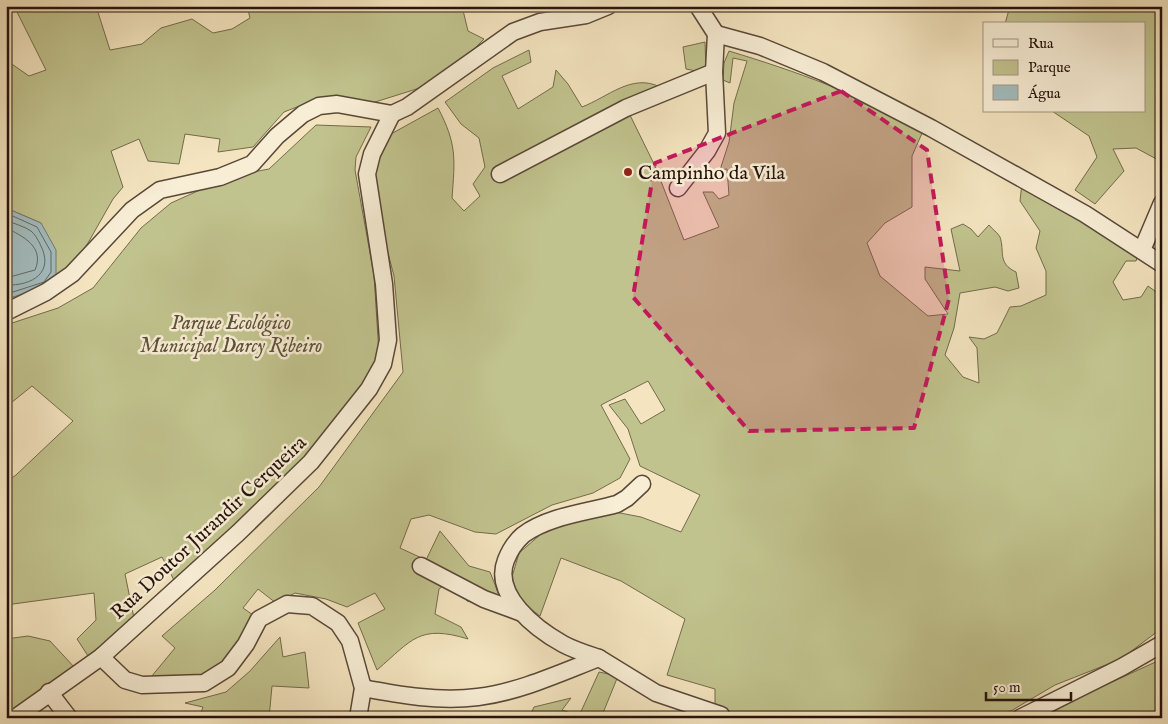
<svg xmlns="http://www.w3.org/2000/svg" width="1168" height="724" viewBox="0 0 1168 724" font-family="'IM FELL English',serif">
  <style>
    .green { fill: #c1c38e; stroke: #736b4c }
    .water { fill: #a2bcbe; stroke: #707876 }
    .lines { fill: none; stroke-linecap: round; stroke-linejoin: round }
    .shore { stroke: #646864; stroke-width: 1 }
    .minor-casing { stroke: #594838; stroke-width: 19 }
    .minor { stroke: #f8eed6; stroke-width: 16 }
    .marked { fill: #c2185b; fill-opacity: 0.2; stroke: #c2185b; stroke-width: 4; stroke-dasharray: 10 6; stroke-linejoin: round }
    .poi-dot { fill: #8f2418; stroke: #f8eed6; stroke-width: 2 }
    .labels { text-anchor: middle; stroke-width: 5; stroke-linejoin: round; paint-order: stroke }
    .poi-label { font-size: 20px; fill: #25130b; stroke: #f8eed6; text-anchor: start }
    .park-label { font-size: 20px; font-style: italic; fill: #5c5139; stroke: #f8eed6 }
    .street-label { font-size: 20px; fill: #25130b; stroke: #f8eed6 }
  </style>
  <rect width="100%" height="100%" fill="#f4e5c0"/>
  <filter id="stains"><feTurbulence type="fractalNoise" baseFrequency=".004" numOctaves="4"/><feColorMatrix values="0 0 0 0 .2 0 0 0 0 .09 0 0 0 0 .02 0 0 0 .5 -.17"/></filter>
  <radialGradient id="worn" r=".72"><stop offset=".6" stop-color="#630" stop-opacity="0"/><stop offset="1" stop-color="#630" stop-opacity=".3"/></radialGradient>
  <g class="green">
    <path d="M14 6H96L110 50 142 44 161 28 192 19 213 33 232 29 250 18 247 6H462L468 31 484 39 442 81 372 103 315 100 284 112 253 147 218 152 220 139 185 134 179 164 148 161 139 139 111 151 123 187 113 199 88 243 64 278 6 303V296L13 297 41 223 6 208V60L29 76 46 70Z"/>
    <path d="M1010 6H1162V162L1136 148 1113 149 1124 171 1095 204 1075 190 1097 157 1089 136 1052 111H1144V24H1005Z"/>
    <path d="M705 42 706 73 686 69 683 47Z"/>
    <path d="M529 50 531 62 502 76 518 109 553 87 556 70 568 84 582 107C608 97 632 73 660 87L628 111 655 166 684 240 719 227 703 192H713L719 199 729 195 727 169 720 170 729 142 734 103 747 61 733 58 730 83 723 80 724 63 729 51C795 71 863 95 923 131L912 156V207L885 223 867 243 880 276 928 316 948 314 925 279V267L960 271 951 229 963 224 971 229 978 237 989 225C992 229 998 233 1000 237 1005 252 997 263 1016 272L1019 288 1008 291 995 287 960 293 954 328 945 355 963 377 979 383 977 348 969 337 984 339 997 333 1010 307 1021 306 1046 295V271L1036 248 1040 231 1020 201 1022 183 1137 258 1136 261H1126L1113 282 1123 300 1141 297 1148 286 1162 296V628L1121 659 1055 685 999 718H739L715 705V689L667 675 685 619 621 581 561 558 540 616 519 600 512 577 519 553 548 528 615 512 641 517 681 532 700 495 640 466 628 429 609 405 625 399 641 424 665 410 648 381 601 405 630 459 620 478 593 493 552 505 496 534 475 532 429 515 411 519 400 548 426 560 440 531 469 566 490 572 505 610 467 601 448 582 439 589 435 614 461 627 468 639C419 624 412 640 377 670L358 623 385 609 375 593 347 607 326 599 295 593 276 603 258 589 243 608 266 624C241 681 204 675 151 677L175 648 162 636 215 590 319 487 403 372 394 276 376 207 375 168 391 134 438 108C457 144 455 159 452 198L464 211 480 196 473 184 485 167 479 138 461 124 445 102 493 68Z"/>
    <path d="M316 125 371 127 356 157 355 170 374 275 379 354 353 400 312 450 177 586 162 557 125 574 135 623 90 659 77 639 96 620 94 593 13 604 6 610V482L16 475 73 421 32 386 6 407V325L58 308 93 288 141 228 171 203 231 176 269 169Z"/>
    <path d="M28 636 50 641 75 668 24 707 6 711V639Z"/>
    <path d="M280 637 283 657 305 652 309 688 272 686 269 718H199L203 707 185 703 226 692 250 671Z"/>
    <path d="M1162 659V706L1147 718H1043L1075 699Z"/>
    <path d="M599 672 618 676 603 713 628 718H529L534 707 571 698 562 710 579 716Z"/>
  </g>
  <path class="water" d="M6 208 41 223 56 250V274L48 286 13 297 6 296Z"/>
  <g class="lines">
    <g class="shore">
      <path d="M6 213 37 227 51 252V272L44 282 13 292 6 291"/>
      <path d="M6 220C14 224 24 226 31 231 35 234 38 240 40 244 55 272 33 286 6 285"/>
      <path d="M6 228C23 236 45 247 35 270L6 278"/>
    </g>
    <defs>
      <g id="minor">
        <path d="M716 34 760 46 823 72 931 128 1085 214 1162 264"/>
        <path d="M392 114 407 107 513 32 540 22 586 15 608 6"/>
        <path d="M500 174 626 108 714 72"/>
        <path d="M678 188 707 151 717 133 714 72 716 34 698 6"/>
        <path d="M1142 250 1162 203"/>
        <path d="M6 312 46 292 72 274 132 210 160 190 220 177 252 164 277 136 303 114 319 106 337 104 392 114"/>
        <path d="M421 566 484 599 522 613"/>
        <path d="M101 657 125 680 142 685 204 683 228 668 246 644 259 619 287 604 312 606 338 623 350 641 363 688 358 718"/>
        <path d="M599 658C587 654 574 650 563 644 536 629 492 595 506 560 510 550 515 542 523 535 548 516 588 512 617 504L627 498 642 484"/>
        <path d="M363 688C400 695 439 702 478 697 519 692 560 673 599 658L656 693 721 715"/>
        <path d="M49 692 69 718"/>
        <path d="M15 718 101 657 238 533 311 462 369 389 383 364 388 340 384 284 367 174 372 154 392 114"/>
        <path d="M1020 718 1122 667 1162 644"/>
      </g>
    </defs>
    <use href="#minor" class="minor-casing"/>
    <use href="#minor" class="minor"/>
  </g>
  <path class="marked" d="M841 91 927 150 949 299 914 428 749 431 633 297 655 163Z"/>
  <circle class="poi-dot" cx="628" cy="172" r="5"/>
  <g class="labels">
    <g class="poi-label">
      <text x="638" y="179">Campinho da Vila</text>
    </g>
    <g class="park-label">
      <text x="231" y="329">Parque Ecológico<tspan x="231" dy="23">Municipal Darcy Ribeiro</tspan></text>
    </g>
    <g class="street-label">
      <text transform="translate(208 527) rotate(-43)" y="7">Rua Doutor Jurandir Cerqueira</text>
    </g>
  </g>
  <rect width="1168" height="724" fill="none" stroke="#f4e5c0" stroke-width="25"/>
  <rect x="8" y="8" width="1153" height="709" fill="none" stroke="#25130b" stroke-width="2.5"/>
  <rect x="12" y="12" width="1143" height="699" fill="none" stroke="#25130b"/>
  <rect x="983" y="22" width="162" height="90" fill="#f8eed6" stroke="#a49685"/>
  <rect x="993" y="39" width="25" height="8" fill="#f8eed6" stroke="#a49685"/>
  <text x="1028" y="48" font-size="15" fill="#25130b">Rua</text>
  <rect x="993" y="60" width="25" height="15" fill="#c1c38e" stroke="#a49685"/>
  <text x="1028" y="72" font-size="15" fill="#25130b">Parque</text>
  <rect x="993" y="85" width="25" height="15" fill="#a2bcbe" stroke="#a49685"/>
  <text x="1028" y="98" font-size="15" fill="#25130b">Água</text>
  <path d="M986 692v8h85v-8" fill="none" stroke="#25130b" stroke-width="2.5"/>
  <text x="993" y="692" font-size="15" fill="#25130b" stroke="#f8eed6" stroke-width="4" paint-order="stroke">50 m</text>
  <rect width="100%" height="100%" filter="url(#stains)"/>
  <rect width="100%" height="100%" fill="url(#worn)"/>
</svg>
